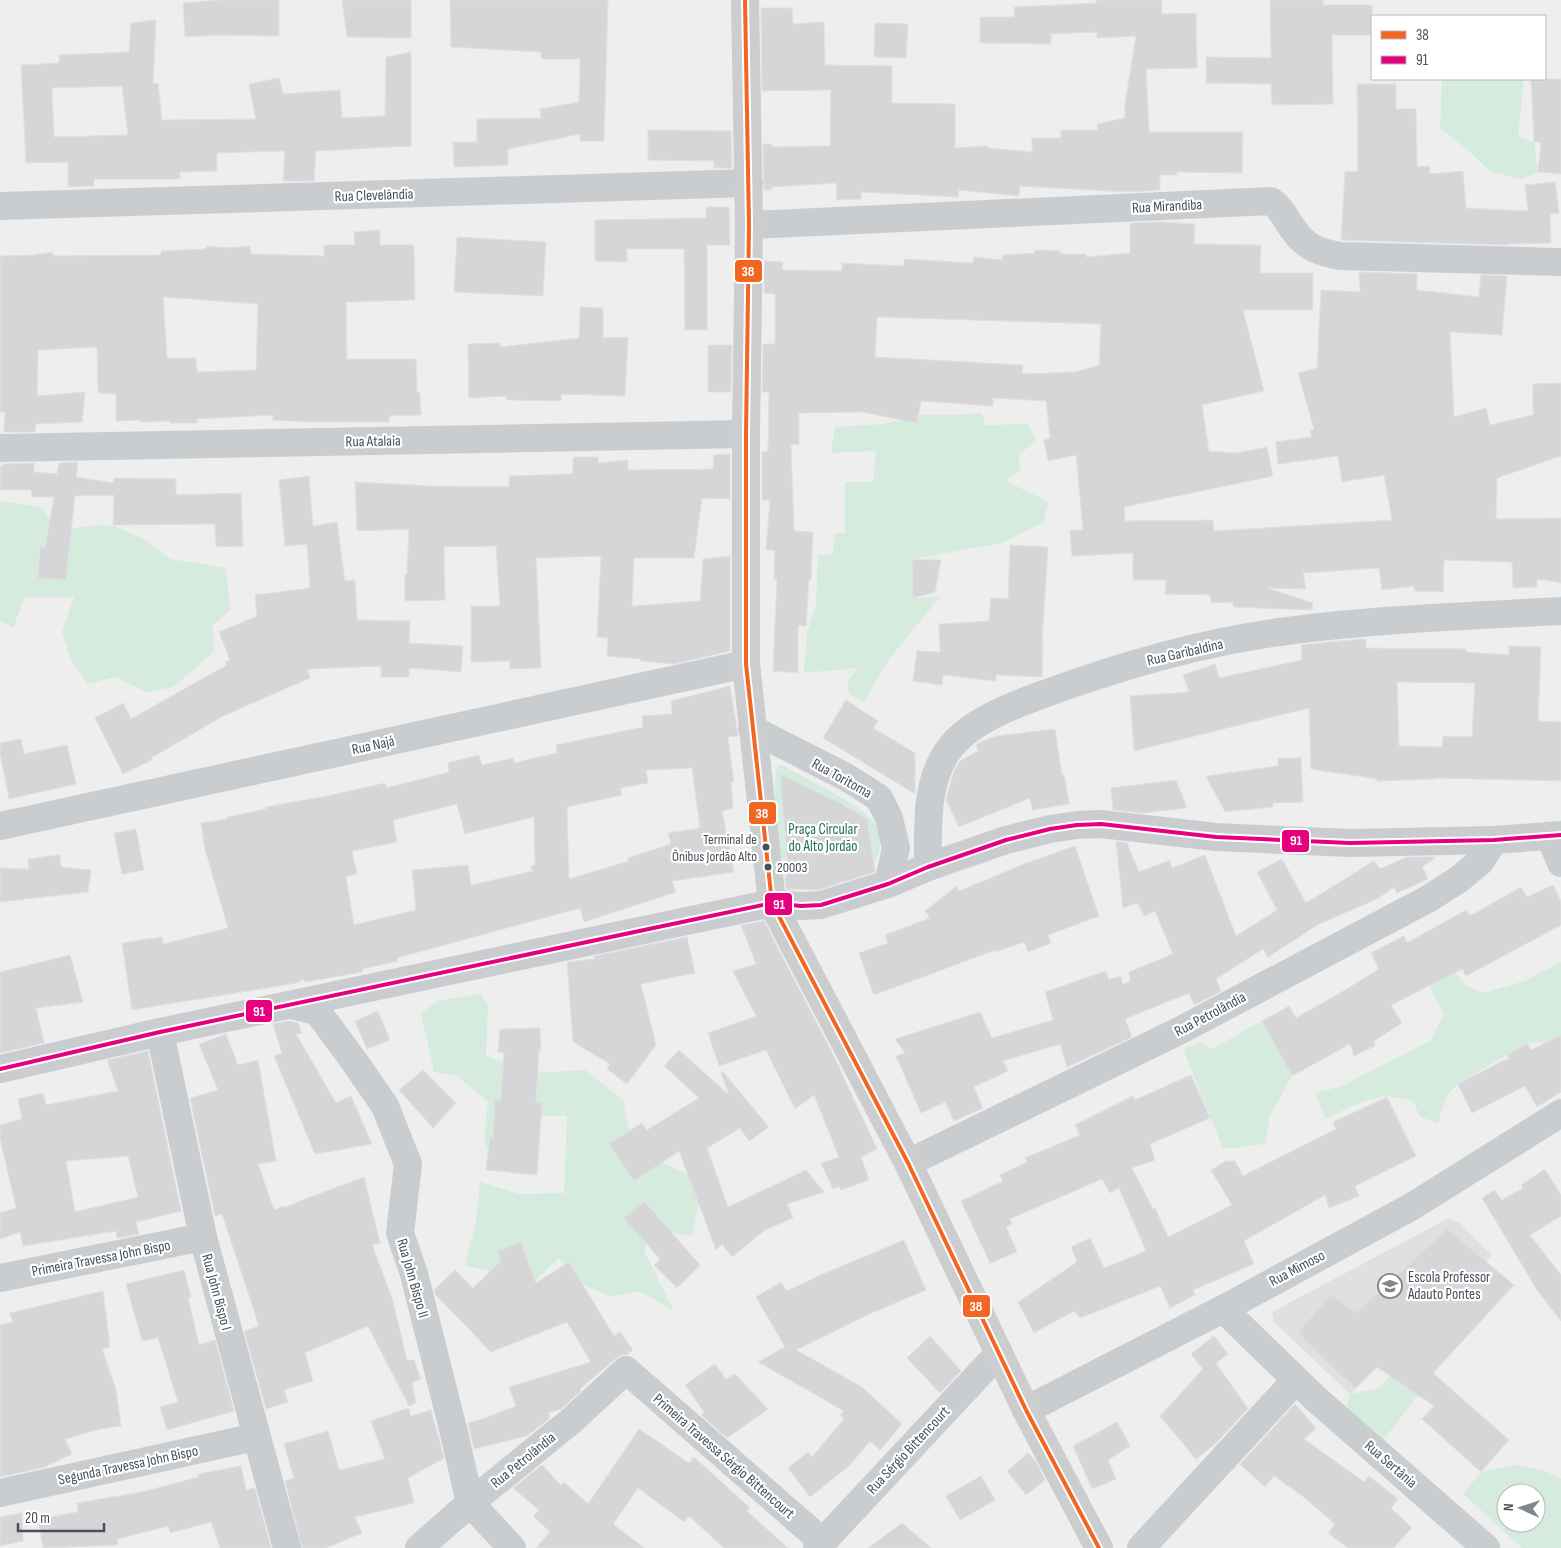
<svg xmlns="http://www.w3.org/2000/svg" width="1561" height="1548" viewBox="0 0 1561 1548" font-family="'Sofia Sans Condensed',sans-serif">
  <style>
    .education { fill: #e1dfdf }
    .green { fill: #d5ebde; fill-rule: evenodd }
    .building { fill: #d6d6d8; stroke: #e0e0e1; fill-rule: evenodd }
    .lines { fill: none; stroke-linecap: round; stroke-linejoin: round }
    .street { stroke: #cacdcf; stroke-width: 28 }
    .secondary { stroke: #cbcdcf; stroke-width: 28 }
    .bus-1-casing { stroke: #fff; stroke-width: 8 }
    .bus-2-casing { stroke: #fff; stroke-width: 8 }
    .bus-1 { stroke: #f26522; stroke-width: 4 }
    .bus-2 { stroke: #e5007d; stroke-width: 4 }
    .bus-dot { fill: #475058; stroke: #fff; stroke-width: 2 }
    .labels { text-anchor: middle; stroke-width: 4.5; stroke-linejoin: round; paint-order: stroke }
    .bus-label { font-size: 14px; fill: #475058; stroke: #fff; text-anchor: end }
    .street-label { font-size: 15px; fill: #475058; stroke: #fff }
    .park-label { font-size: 15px; fill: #20714a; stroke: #fff }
    .poi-label { font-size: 15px; fill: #475058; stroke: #fff; text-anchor: start }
    .line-badge { stroke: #fff; stroke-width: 2 }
    .badge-label { font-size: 14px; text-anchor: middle; font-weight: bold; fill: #fff }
  </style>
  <rect width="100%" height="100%" fill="#efeeee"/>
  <path class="education" d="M1449 1218 1458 1222 1492 1255 1350 1394 1274 1322 1272 1312Z"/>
  <g class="green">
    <path d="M1442 79H1524L1518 137 1534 142 1538 173 1521 179 1490 171 1470 152 1440 128Z"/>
    <path d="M982 413 985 425 1028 424 1036 440 1019 455 1020 470 1006 481 1049 502 1043 522 1003 543 912 559 913 598 940 597 889 659 864 702 849 694 848 680 858 668 804 673 807 632 816 605 818 555 833 554 835 533H845V482H873L876 451 831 453 835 427 884 424 921 415H953Z"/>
    <path d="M0 501 41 507 58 530 100 525 115 526 145 539 170 559 226 568 230 610 212 626 215 651 173 687 147 692 115 677 88 684 71 660 62 632 74 597H25L13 628 0 621Z"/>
    <path d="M778 765H782C799 774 816 783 833 793 863 810 896 826 873 866L792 871C787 866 783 861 781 855 777 842 772 775 778 765Z"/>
    <path d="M1561 962V1035L1546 1042 1527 1043 1458 1084 1447 1095 1438 1123 1420 1117 1413 1101 1387 1096 1363 1101 1325 1119 1315 1093 1342 1086 1430 1041 1444 1014 1429 986 1452 970 1466 985 1483 993 1525 981Z"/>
    <path d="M481 993 488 1007 486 1056 536 1073 585 1070 623 1100 634 1149 703 1182 692 1237 650 1226 644 1251 674 1311 639 1291 610 1297 585 1285 559 1258 527 1288 504 1275 465 1265 476 1222 480 1182 520 1194 564 1193 567 1116 517 1117 493 1168 484 1139 488 1102 457 1076 434 1072 421 1013 438 1001Z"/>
    <path d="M1262 1021 1292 1076 1270 1116 1265 1144 1223 1149 1183 1049 1202 1042 1212 1049Z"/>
    <path d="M1390 1376 1418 1395 1382 1442 1346 1409 1350 1394 1379 1388Z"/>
    <path d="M1514 1465 1543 1470 1561 1479V1548H1522L1463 1494 1481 1472ZM1506 1493H1536V1523H1506Z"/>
  </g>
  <g class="building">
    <path d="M218 0H279V36L215 35 185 37 183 3Z"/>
    <path d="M342 0H411V38L347 37Z"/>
    <path d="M450 0H608L604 141H580V134L508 149V165L454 167 453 142H477V119L541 118 540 109 579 102 580 59H541V52L451 47Z"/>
    <path d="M1096 0H1162V14L1196 13 1197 68 1146 69 1149 132H1243L1242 173 1177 172V175H1160V190L1128 192 1020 186 1019 196 959 190 958 197 861 192V199L837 200 836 183 772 187V190H764L763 144H772V147L830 146 831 90 762 91 761 8H792L793 24 824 22 825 65 892 66V103L955 104V148L987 146V148L1032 152V138H1061V130H1098L1097 124 1125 118V104L1136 36 1097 38V32L1051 34V44L980 43V17H1014V7L1096 3Z"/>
    <path d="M1270 0H1323V5H1372V35H1332L1333 104 1272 105 1271 84 1206 83V57L1271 58Z"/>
    <path d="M156 20 153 84 158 83 162 120 256 119 249 84 279 78 283 94 340 90 342 118 385 116 386 57 411 52V146L316 151 314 181H283L285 151 217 153V171L180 172V179H94V186L68 187V162L26 163 21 65 59 63V55L129 52 131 23ZM122 86 128 135 54 137 52 88Z"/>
    <path d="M875 23 908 24 906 58 874 57Z"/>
    <path d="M1531 79H1561V174L1538 172 1541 142H1534Z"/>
    <path d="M1357 84H1396V109H1416L1417 167 1429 166 1430 174 1463 171 1466 208 1528 211 1525 185 1555 182 1559 213 1550 214 1551 243 1509 244V245L1341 240 1345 172 1358 171Z"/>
    <path d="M648 130 731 131 732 168H714V161L648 160Z"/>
    <path d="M706 207H729L730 245H707V330H685L684 249H627V262L595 261V220L706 218Z"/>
    <path d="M1160 222 1195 224 1194 244 1261 245 1260 273H1313V310H1243L1264 391 1202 405 1209 451 1236 453 1267 447 1273 476 1124 507 1125 521 1213 520 1214 531 1392 520 1384 475 1342 482 1338 456 1278 464 1276 442 1312 437 1310 430 1314 429 1298 373 1317 368 1321 290 1360 292 1359 272 1417 274V290L1479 297 1481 275 1507 276 1502 335 1450 332 1454 417 1486 408 1490 425 1533 415V384L1561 383V456L1497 478 1496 519 1561 518V583L1537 579V587L1513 588 1512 562 1444 560 1443 592 1414 591V586L1382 590 1379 568 1303 573 1306 589 1268 588 1313 603 1312 610 1233 607V602L1211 603 1210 595 1165 594 1166 580H1133V553L1072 556 1070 530H1083L1076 455 1048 461 1044 440 1050 438 1046 401 993 398V406L921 401 917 423 862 412 799 413V445L791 444 794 531 813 532 811 580H809L806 626 798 625V673L773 671 777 579H774L775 550H766L770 500H762V452L768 451 769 392H762L763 344H775V294L764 293V261L783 262 782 270 842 271V263L904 266V259L973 263 974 257 1002 260V255L1035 253V250L1061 251 1060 254H1086V257L1130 253V223ZM877 317 1101 324 1099 365 1075 372 1022 374 1023 365 875 357Z"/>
    <path d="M380 230V245H414L415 300 346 302 347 359H416L417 392 420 393 421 415 389 416V422H314L273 420V415L197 419V423H170V421L140 422V420L116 421V394L98 393 97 347 38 350 37 396 85 392 82 422 36 424 35 432H4L5 412H0V256L35 255 52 252 53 256 161 255V251L206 249 207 246 225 248 250 246 251 254 324 256V245H355L354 232ZM163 297 258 304 256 370 197 372 196 358H167Z"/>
    <path d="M457 237 546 242 543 296 454 292Z"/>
    <path d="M580 307 603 308V338L628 337 625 396 561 394V401L507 400 506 396 469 398 468 344 500 343V347L579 338Z"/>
    <path d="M708 345H732L731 392H708Z"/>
    <path d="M730 454V499L702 498 694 558H634L632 606 700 601 703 559 730 556V651L674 664 640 661 641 659 607 656 608 638 597 637 601 556 536 558 541 668 510 669V661L471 662V606H500L496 546 444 547 445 600 405 601V574H407L409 529 357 531 355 482 430 486 509 487V476L573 474V457H598V463L628 460V470L713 469 714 455Z"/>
    <path d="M78 462 76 477 114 483V478L176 479V495L241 493 243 546 216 547 215 524 113 525 114 495 75 496 66 580 38 578 40 547 45 548 54 497H32L31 490H0V466H3V464L34 463V472L57 474 59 463Z"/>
    <path d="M309 476 313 526 337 522 345 581 355 580 357 620 410 621 409 643 463 646 461 672 409 668V677H381V666L307 669 310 678 223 716 151 758 152 760 123 774 95 718 123 703 131 719 227 665 225 662 230 660 219 632 257 616 255 595 310 588 307 544 285 546 279 480Z"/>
    <path d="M1010 545 1048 547 1042 641H1043L1042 677 996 675V681L943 675 942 685 913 681 917 651 940 652 939 624 989 621 991 598 1008 599Z"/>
    <path d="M912 559 941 560 935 592 913 598Z"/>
    <path d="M1361 639H1366V648L1466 649V652L1509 655V646L1541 647 1538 721 1561 722V781L1435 778V779L1377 781V779L1311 769 1309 708 1134 751 1130 696 1189 692 1183 675 1215 664 1219 678 1302 660 1301 645ZM1397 682 1475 683 1472 737 1443 736 1442 747 1399 746Z"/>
    <path d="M730 686 738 736 728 737 734 781 731 782 733 808 722 811 734 872 672 881 676 892 584 922 580 908 397 958 398 961 362 969 363 972 305 982 303 979 297 983 132 1010 122 943 162 937 163 944 228 928 205 849 201 823 227 819V817L266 809V807L332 795 385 783 386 788 449 772 448 763 479 755 482 765 513 758 514 763 557 753 556 745 643 727 642 716 672 714 671 701ZM692 768 700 828 668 833 671 844 628 858 629 861 569 879 567 807 622 795 620 788 648 783 646 770ZM457 804 465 834 534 817 535 865 531 866 533 871 471 885 468 865 412 870 416 910 354 925 346 877 357 874 352 851 397 842 393 820Z"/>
    <path d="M846 700 878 721 873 728 915 753V794L823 738Z"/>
    <path d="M1055 729 1062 775 1064 774 1069 804 1032 810 1030 798 959 827 946 800 947 796 954 771 960 761 978 751 976 744 996 736Z"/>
    <path d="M21 739 24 754 67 745 76 784 9 799 0 753V743Z"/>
    <path d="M1278 758H1301L1303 802 1273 803V807L1225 812 1206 776 1278 766Z"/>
    <path d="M780 774 838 802 867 819 875 872 818 890 786 889 785 879 788 865Z"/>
    <path d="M1176 780 1187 808 1142 813 1113 810 1111 788Z"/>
    <path d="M136 829 144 870 122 874 114 833Z"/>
    <path d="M1116 841 1127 843 1139 872 1170 860 1172 868 1205 855 1236 936 1277 910 1257 872 1282 859 1306 903 1374 861 1380 869 1407 857H1436L1422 867 1428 879 1397 893 1394 887 1377 899 1319 924 1268 957 1263 949 1216 979 1221 991 1194 1005 1189 993 1125 1019 1132 1037 1067 1067 1060 1044 1003 1061 1008 1071 974 1087 983 1108 954 1121 945 1102 921 1113 896 1056 905 1053 895 1039 980 1012 992 1038 1053 1020 1045 992 1106 971 1109 980 1120 976 1123 984 1130 982 1129 972 1173 954 1155 911 1144 916 1138 903 1123 908Z"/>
    <path d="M1075 846 1099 916 1048 935 1051 943 1028 952 1024 942 996 952 995 950 874 995 859 953 888 943 885 935 930 918 925 911 957 886 959 891 1024 864Z"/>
    <path d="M60 855 61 867 91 870 88 892 0 902V868L29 869 28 859Z"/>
    <path d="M1553 885 1561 901V925L1466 976 1462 969 1391 1005 1402 1023 1374 1041 1375 1046 1354 1056 1350 1044 1292 1076 1262 1021 1289 1006 1296 1018 1347 989 1379 969 1371 953 1404 936 1407 943 1466 910 1470 916 1521 887 1527 897Z"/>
    <path d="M764 921 841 1070H840L877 1149 861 1157 869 1180 841 1190 839 1186 833 1189 821 1163 839 1157 814 1095 795 1109 766 1050 719 1066 708 1033 756 1016 733 971 756 964 741 925Z"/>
    <path d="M687 937 695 973 641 984 656 1045 627 1084 607 1069 610 1064 573 1042 567 962 595 959 594 956Z"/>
    <path d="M70 955 83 1002 36 1008 44 1043 0 1053V972Z"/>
    <path d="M378 1011 390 1040 367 1049 355 1021Z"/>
    <path d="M289 1021 298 1023 302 1033 296 1034 336 1103 351 1096 372 1144 315 1154 274 1056 282 1053 273 1024Z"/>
    <path d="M540 1028 541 1051H539L536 1102 542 1103 537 1175 486 1170 490 1135 493 1139 495 1100H501L504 1052 498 1053 500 1029Z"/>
    <path d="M226 1034 238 1065 258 1060 276 1161 258 1164 274 1210 283 1206 284 1208 305 1199 364 1177 380 1243 372 1245 392 1298 407 1360H414L421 1379 412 1383 416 1403 409 1406 368 1326 305 1353 313 1381 284 1390 288 1402 266 1409 244 1331 259 1326 222 1214 215 1216 190 1098 218 1090 199 1044Z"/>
    <path d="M1561 1035V1092L1537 1107 1525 1086 1472 1113 1458 1084 1509 1058 1507 1055 1527 1043 1531 1050Z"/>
    <path d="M679 1050 729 1095 721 1073 723 1072 769 1127 749 1141 740 1128 707 1148 728 1207 806 1170 824 1192 787 1204 793 1218 765 1230 732 1257 722 1244 716 1250 679 1151 634 1181 609 1144 642 1123 647 1130 699 1098 664 1066Z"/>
    <path d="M148 1051 181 1211 136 1222 139 1234 117 1238 116 1231 23 1246 20 1232 0 1239V1213L16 1208 0 1138V1125L22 1119 18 1099 43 1093 46 1105 118 1091 107 1060ZM128 1156 138 1197 75 1212 66 1161Z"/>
    <path d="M423 1070 456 1103 433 1128 399 1090Z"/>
    <path d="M1191 1075 1210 1118 1150 1144 1155 1160 1132 1168 1153 1209 1155 1208 1168 1237 1232 1205 1211 1170 1226 1161H1235L1243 1176 1336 1129 1333 1122 1387 1097 1416 1156 1355 1186 1359 1196 1329 1208 1325 1195 1244 1241 1254 1264 1193 1290 1195 1295 1170 1308 1160 1286 1080 1318 1074 1311 1034 1333 1018 1302 1077 1262 1071 1247 1090 1238 1104 1268 1146 1251 1119 1188 1110 1193 1102 1179 1010 1219 1012 1224 1006 1227 1017 1252 990 1263 961 1201 1003 1181 1000 1175 1027 1162 1025 1158 1080 1135 1075 1125 1133 1096 1135 1100Z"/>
    <path d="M1545 1169 1561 1195V1216L1530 1235 1561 1275V1321L1537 1290 1482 1198 1494 1190 1502 1200 1523 1188 1521 1185Z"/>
    <path d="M644 1201 700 1265 677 1288 654 1265 660 1259 624 1218Z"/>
    <path d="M1447 1229 1514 1285 1433 1373 1509 1440 1481 1472 1422 1419 1434 1406 1377 1367 1355 1388 1298 1333 1331 1294 1356 1313Z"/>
    <path d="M904 1240 926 1290 867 1315 796 1350 862 1387 902 1424 880 1450 870 1441 850 1465 810 1497 788 1468 808 1452 812 1457 844 1419 840 1415 844 1411 758 1362 785 1347 756 1297 781 1282 787 1291 823 1274Z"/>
    <path d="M521 1242 536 1283 569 1262 614 1336 620 1332 633 1350 627 1355H622L615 1359 580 1389 581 1391 561 1409 548 1413 550 1418 527 1436 474 1449 468 1423 480 1420 516 1406 509 1387 591 1362 567 1322 491 1352 435 1294 434 1290 455 1270 473 1288 501 1261 498 1251Z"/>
    <path d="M184 1270 191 1297 188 1298 199 1345 215 1340 234 1411 167 1430 160 1407 178 1402 158 1338 142 1341 126 1284Z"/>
    <path d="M103 1291 110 1347 102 1349 116 1390 121 1426 100 1429 65 1439 72 1454 42 1468 0 1477V1325L13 1322 10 1313Z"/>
    <path d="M930 1336 961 1371 940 1393 907 1358Z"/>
    <path d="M1214 1336 1228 1354 1216 1363 1248 1409 1216 1443 1196 1459 1160 1416 1203 1369 1191 1354Z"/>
    <path d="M715 1364 726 1379 735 1374 768 1409 727 1438 701 1415 704 1412 685 1385Z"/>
    <path d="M1295 1404 1316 1428 1304 1439 1364 1482 1369 1476 1398 1499 1391 1508 1412 1528 1393 1548H1348L1328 1533 1335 1524 1305 1498 1274 1476 1265 1487 1240 1464Z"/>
    <path d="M408 1408 411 1416 431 1410 444 1458 408 1478 414 1503 355 1517 362 1533 326 1548H302L285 1481 294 1478 284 1444 328 1431 339 1470 385 1459 371 1421Z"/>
    <path d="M1117 1422 1130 1446 1108 1460 1116 1479 1092 1489 1073 1446Z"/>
    <path d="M639 1429 689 1463 694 1457 750 1508 747 1511 788 1548H724L689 1516 684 1522 638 1488 613 1524 644 1548H536L550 1532 533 1516 539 1510 513 1488 542 1465 561 1485 564 1482 588 1504Z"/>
    <path d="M1028 1453 1037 1463 1045 1480 1026 1495 1007 1471Z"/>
    <path d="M241 1466 246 1490 255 1488 271 1548H220L211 1522 170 1533 168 1526 117 1539 118 1545 43 1548 38 1519 78 1512 77 1503 142 1492 199 1477 198 1474Z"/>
    <path d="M981 1476 995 1500 960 1520 946 1496Z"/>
    <path d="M22 1513 23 1541 0 1546V1517Z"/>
    <path d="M902 1523 931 1548H868Z"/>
  </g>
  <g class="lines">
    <g class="street">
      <path d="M0 206 749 183"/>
      <path d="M749 225 1271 201C1283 210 1285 218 1293 229 1306 248 1319 252 1340 256L1561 262"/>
      <path d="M0 448 746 434"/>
      <path d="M752 729 846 777 879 798 889 818 896 848 888 884"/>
      <path d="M0 826 746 664"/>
      <path d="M1550 837 1561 863"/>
      <path d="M928 867C928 828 925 785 947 752 969 719 1020 703 1055 690 1130 663 1208 641 1287 631 1378 619 1470 616 1561 611"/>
      <path d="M291 1005 317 1011 354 1061 385 1106 408 1164 400 1233 414 1274 454 1433 470 1503 512 1548"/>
      <path d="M160 1032 203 1237 287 1548"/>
      <path d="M0 1069 160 1032 772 903 801 906 821 905 888 884 928 867 1006 840 1050 829 1077 825 1101 824 1216 837 1350 843 1494 840 1561 835"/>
      <path d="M908 1163 1179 1031 1428 899 1458 880 1481 861 1494 840"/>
      <path d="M0 1278 203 1237"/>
      <path d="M1223 1309 1316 1399 1486 1548"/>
      <path d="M1026 1410 1223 1309 1411 1207 1561 1113"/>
      <path d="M0 1493 256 1437"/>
      <path d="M419 1548 470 1503 571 1421 626 1370 823 1542"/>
      <path d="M817 1548 999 1353"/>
      <path d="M1141 1548 1296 1380"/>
    </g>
    <path class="secondary" d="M745 0 749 225 746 434V664L772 903 908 1163 1026 1410 1099 1548"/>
    <defs>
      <path id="bus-1" d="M745 0 749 225 746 434V664L772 903 908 1163 1026 1410 1099 1548"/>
      <path id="bus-2" d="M0 1069 160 1032 772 903 801 906 821 905 888 884 928 867 1006 840 1050 829 1077 825 1101 824 1216 837 1350 843 1494 840 1561 835"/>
    </defs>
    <use href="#bus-1" class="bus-1-casing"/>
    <use href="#bus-2" class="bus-2-casing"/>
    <use href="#bus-1" class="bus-1"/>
    <use href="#bus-2" class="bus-2"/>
  </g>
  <defs>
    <symbol id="school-ring" viewBox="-11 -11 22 22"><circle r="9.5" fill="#fff" stroke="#82878c" stroke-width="1.5"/><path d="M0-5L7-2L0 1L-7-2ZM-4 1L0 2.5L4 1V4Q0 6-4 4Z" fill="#82878c"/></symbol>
  </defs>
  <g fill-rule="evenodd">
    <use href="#school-ring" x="1376" y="1272" width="28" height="28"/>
  </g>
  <g class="bus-dot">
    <circle cx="766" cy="847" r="4.5"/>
    <circle cx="768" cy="867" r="4.5"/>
  </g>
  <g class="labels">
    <g class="bus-label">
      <text x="757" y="844">Terminal de<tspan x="757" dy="17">Ônibus Jordão Alto</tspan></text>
      <text x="777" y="872" text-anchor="start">20003</text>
    </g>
    <g class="street-label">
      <text transform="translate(374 195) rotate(-2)" y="5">Rua Clevelândia</text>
      <text transform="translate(1167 206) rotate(-3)" y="5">Rua Mirandiba</text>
      <text transform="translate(373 441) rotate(-1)" y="5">Rua Atalaia</text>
      <text transform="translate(1185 652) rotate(-13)" y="5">Rua Garibaldina</text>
      <text transform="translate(373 745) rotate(-12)" y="5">Rua Najá</text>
      <text transform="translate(842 778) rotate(29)" y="5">Rua Toritoma</text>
      <text transform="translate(1210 1014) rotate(-28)" y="5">Rua Petrolândia</text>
      <text transform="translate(101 1258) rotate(-11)" y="5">Primeira Travessa John Bispo</text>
      <text transform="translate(1297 1268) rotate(-28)" y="5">Rua Mimoso</text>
      <text transform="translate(413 1278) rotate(74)" y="5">Rua John Bispo II</text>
      <text transform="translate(217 1292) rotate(75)" y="5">Rua John Bispo I</text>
      <text transform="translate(908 1450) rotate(-47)" y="5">Rua Sérgio Bittencourt</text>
      <text transform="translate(724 1456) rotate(41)" y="5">Primeira Travessa Sérgio Bittencourt</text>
      <text transform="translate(523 1460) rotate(-39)" y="5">Rua Petrolândia</text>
      <text transform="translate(1391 1464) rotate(41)" y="5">Rua Sertânia</text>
      <text transform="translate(128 1465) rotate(-12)" y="5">Segunda Travessa John Bispo</text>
    </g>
    <g class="park-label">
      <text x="823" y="834">Praça Circular<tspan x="823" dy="17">do Alto Jordão</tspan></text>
    </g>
    <g class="poi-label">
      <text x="1408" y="1282">Escola Professor<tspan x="1408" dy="17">Adauto Pontes</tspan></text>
    </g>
  </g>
  <g class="line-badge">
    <rect x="734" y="259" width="29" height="24" rx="5" fill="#f26522"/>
    <rect x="748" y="801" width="29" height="24" rx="5" fill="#f26522"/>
    <rect x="1281" y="829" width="29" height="24" rx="5" fill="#e5007d"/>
    <rect x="764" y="892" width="29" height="24" rx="5" fill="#e5007d"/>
    <rect x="245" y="999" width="28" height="24" rx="5" fill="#e5007d"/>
    <rect x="962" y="1294" width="29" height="24" rx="5" fill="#f26522"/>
  </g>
  <g class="badge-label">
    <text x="748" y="276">38</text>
    <text x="762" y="818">38</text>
    <text x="1296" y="845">91</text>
    <text x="779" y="909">91</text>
    <text x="259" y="1016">91</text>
    <text x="976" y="1311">38</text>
  </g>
  <rect x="1371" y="15" width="175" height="65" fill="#ffffff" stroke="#b5b9bc"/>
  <rect x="1381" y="31" width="25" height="8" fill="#f26522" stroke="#b5b9bc"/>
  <text x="1416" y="40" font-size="15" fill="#475058">38</text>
  <rect x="1381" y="56" width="25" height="8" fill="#e5007d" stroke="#b5b9bc"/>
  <text x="1416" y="65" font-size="15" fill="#475058">91</text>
  <g transform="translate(1521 1508) rotate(273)"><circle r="24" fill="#ffffff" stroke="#b5b9bc"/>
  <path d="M0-4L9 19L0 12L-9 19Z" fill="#82878c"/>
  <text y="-8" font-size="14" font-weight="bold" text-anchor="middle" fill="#475058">N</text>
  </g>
  <path d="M18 1523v8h86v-8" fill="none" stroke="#475058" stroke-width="2.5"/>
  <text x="25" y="1523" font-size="15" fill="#475058" stroke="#ffffff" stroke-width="4" paint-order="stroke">20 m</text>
</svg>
